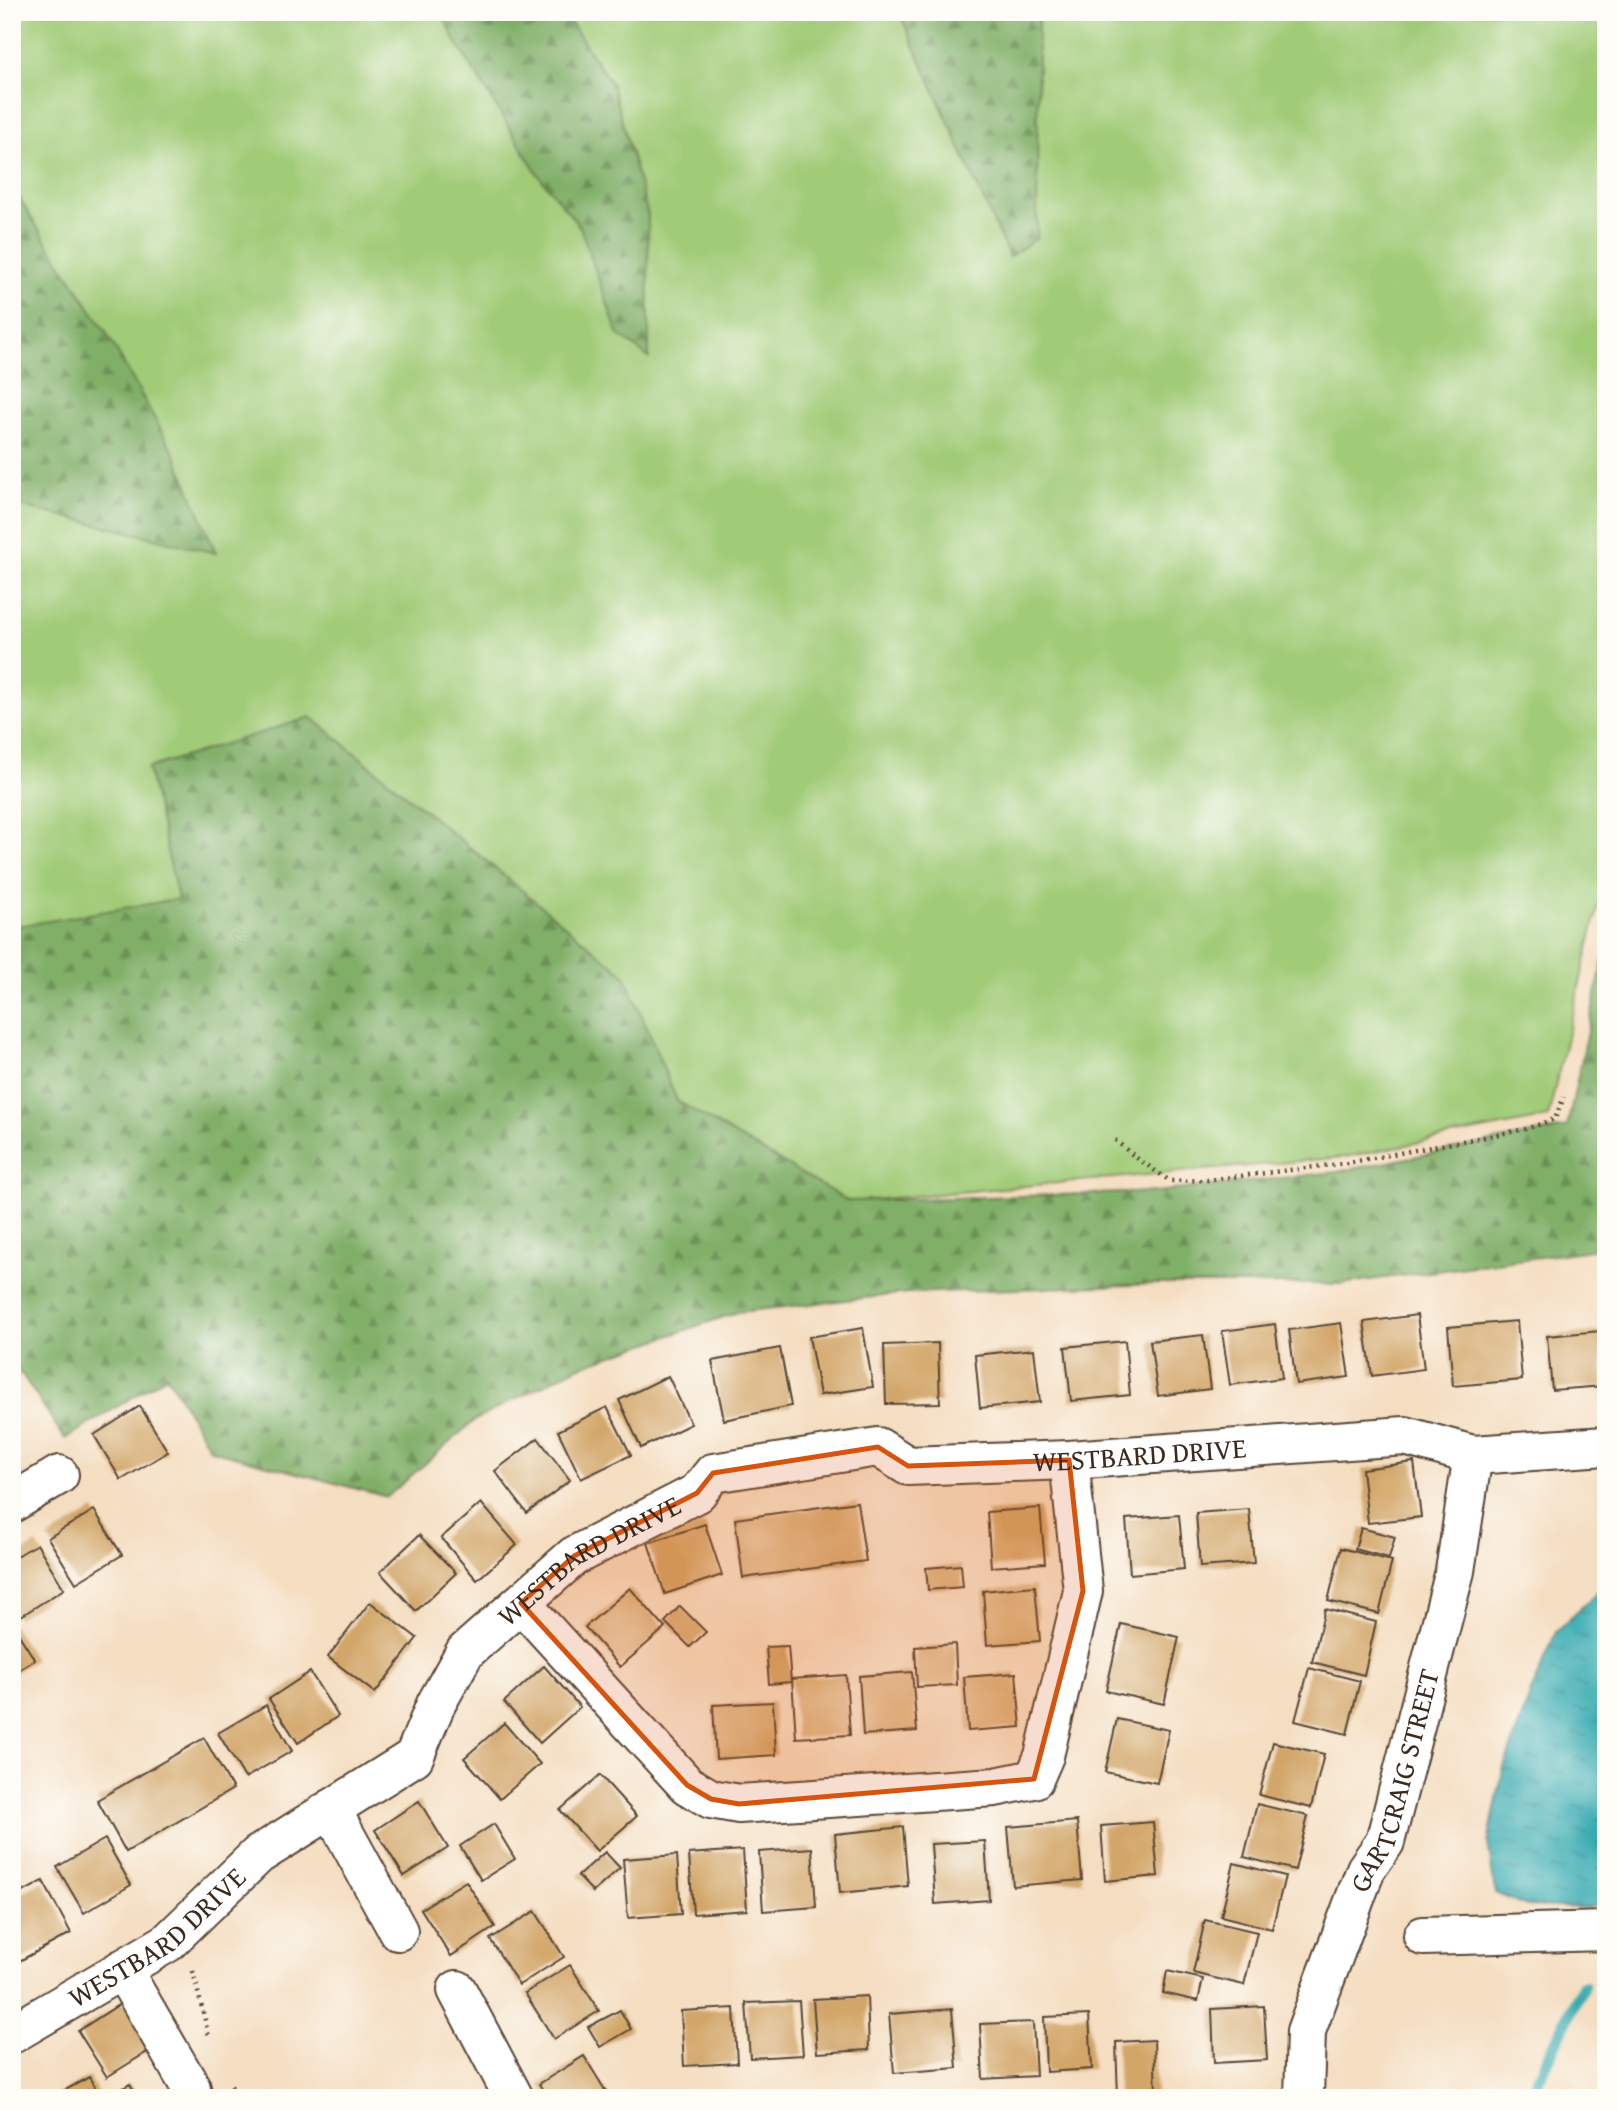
<svg xmlns="http://www.w3.org/2000/svg" width="1618" height="2110" viewBox="0 0 1618 2110" font-family="'Gentium Book Plus',serif">
  <style>
    .grass { fill: #a0cb77; stroke: #6e7a4a; stroke-width: 2 }
    .forest { fill: url(#forest-firs); stroke: #5e6c43; stroke-width: 2 }
    .water { fill: url(#water-ripples); stroke: #3a6a68; stroke-width: 2 }
    .lines { fill: none; stroke-linecap: round; stroke-linejoin: round }
    .stream { stroke: #39abb1; stroke-width: 12 }
    .building { fill: #d2a568 }
    .minor-casing { stroke: #574536; stroke-width: 42 }
    .path { stroke: #574536; stroke-width: 4.5; stroke-dasharray: 2 5; stroke-linecap: butt }
    .minor { stroke: #fff; stroke-width: 38 }
    .marked { fill: #d7540e; fill-opacity: 0.2; stroke: #d7540e; stroke-width: 5; stroke-linejoin: round }
    .labels { text-anchor: middle; stroke-width: 6; stroke-linejoin: round; paint-order: stroke }
    .street-label { font-size: 28px; fill: #3b2a1e; stroke: #fdfcf7 }
  </style>
  <defs>
    <pattern id="forest-firs" width="22" height="20" patternUnits="userSpaceOnUse" patternTransform="scale(1.75)"><rect width="22" height="20" fill="#80af68"/><path d="M5 1l3.5 6h-7zM16 11l3.5 6h-7z" fill="#6a8f55"/></pattern>
    <pattern id="water-ripples" width="26" height="14" patternUnits="userSpaceOnUse" patternTransform="scale(1.75)"><rect width="26" height="14" fill="#39abb1"/><path d="M2 4q2-2 4 0t4 0M15 11q2-2 4 0t4 0" fill="none" stroke="#318b8f"/></pattern>
  </defs>
  <rect width="100%" height="100%" fill="#fdfcf7"/>
  <filter id="ink" filterUnits="userSpaceOnUse"><feTurbulence type="fractalNoise" baseFrequency=".0143" numOctaves="2"/><feDisplacementMap in="SourceGraphic" scale="14" xChannelSelector="R" yChannelSelector="G"/><feConvolveMatrix kernelMatrix="1 2 1 2 8 2 1 2 1" color-interpolation-filters="sRGB"/></filter>
  <filter id="wash" filterUnits="userSpaceOnUse"><feTurbulence type="fractalNoise" baseFrequency=".00686" numOctaves="4" result="noise"/><feDisplacementMap in="SourceGraphic" scale="28" xChannelSelector="R" yChannelSelector="G"/><feGaussianBlur stdDeviation="1.57" result="paint"/><feColorMatrix in="noise" values="0 0 0 0 0 0 0 0 0 0 0 0 0 0 0 0 0 1.4 0 .05"/><feComposite in="paint" operator="in"/></filter>
  <g filter="url(#wash)">
    <rect width="100%" height="100%" fill="#f4ddc0"/>
    <path class="grass" d="M12 12H1606V874L1548 1117 1345 1157 848 1202 677 1101 625 975 244 889 12 994Z"/>
    <g class="forest">
      <path d="M441 12H564L612 85 648 215 649 358 618 334 580 227 539 176 455 40Z"/>
      <path d="M899 12H1038L1037 238 1009 257Z"/>
      <path d="M12 185 35 224 106 332 175 455 216 553 12 504Z"/>
      <path d="M311 717 625 975 677 1101 848 1201 1156 1192 1336 1172 1567 1127 1606 948V1248L1341 1284H1158L909 1293 738 1312 578 1367 475 1420 387 1497 211 1450 167 1376 65 1439 23 1376 12 1366V927L178 899 148 768Z"/>
    </g>
    <path class="water" d="M1606 1589V1904L1586 1908 1527 1906 1495 1893 1488 1842 1503 1770 1532 1689 1556 1632 1599 1590Z"/>
    <g class="lines">
      <path class="stream" d="M1529 2098 1583 1986"/>
    </g>
    <g id="blocks">
      <g class="building">
        <path d="M1417 1315 1424 1369 1372 1376 1364 1322Z"/>
        <path d="M1517 1321 1522 1380 1453 1386 1448 1327Z"/>
        <path d="M1341 1323 1349 1377 1296 1384 1289 1330Z"/>
        <path d="M1275 1324 1282 1378 1230 1385 1222 1331Z"/>
        <path d="M863 1328 873 1387 820 1395 809 1337Z"/>
        <path d="M1600 1331 1604 1386 1552 1390 1547 1336Z"/>
        <path d="M1203 1335 1210 1389 1158 1396 1150 1341Z"/>
        <path d="M1125 1341 1130 1395 1071 1401 1065 1347Z"/>
        <path d="M938 1343 940 1403 886 1404 884 1345Z"/>
        <path d="M780 1348 791 1406 724 1420 712 1361Z"/>
        <path d="M1034 1349 1040 1402 980 1408 975 1355Z"/>
        <path d="M668 1376 691 1424 641 1448 619 1400Z"/>
        <path d="M140 1406 168 1452 121 1480 94 1435Z"/>
        <path d="M607 1407 631 1455 581 1479 558 1431Z"/>
        <path d="M538 1438 570 1480 527 1513 495 1471Z"/>
        <path d="M1414 1462 1421 1517 1368 1523 1362 1469Z"/>
        <path d="M857 1502 866 1561 743 1578 735 1519Z"/>
        <path d="M481 1503 517 1545 477 1580 441 1538Z"/>
        <path d="M1040 1508 1045 1563 991 1567 987 1512Z"/>
        <path d="M1249 1509 1254 1563 1200 1567 1196 1513Z"/>
        <path d="M94 1510 122 1555 76 1583 48 1538Z"/>
        <path d="M1179 1515 1184 1569 1130 1574 1126 1519Z"/>
        <path d="M705 1524 722 1575 665 1594 648 1543Z"/>
        <path d="M1361 1528 1395 1537 1389 1558 1355 1549Z"/>
        <path d="M419 1535 456 1573 416 1611 380 1572Z"/>
        <path d="M37 1544 64 1589 18 1618 12 1609V1559Z"/>
        <path d="M1341 1548 1392 1561 1379 1614 1328 1601Z"/>
        <path d="M961 1565 963 1587 928 1590 926 1568Z"/>
        <path d="M1035 1586 1040 1641 987 1645 983 1591Z"/>
        <path d="M630 1588 665 1628 620 1667 585 1627Z"/>
        <path d="M370 1602 417 1638 375 1693 328 1657Z"/>
        <path d="M680 1606 706 1632 690 1647 665 1622Z"/>
        <path d="M1325 1609 1376 1622 1364 1675 1312 1662Z"/>
        <path d="M12 1624 35 1660 12 1674Z"/>
        <path d="M1121 1624 1179 1637 1164 1704 1106 1691Z"/>
        <path d="M955 1644 957 1685 917 1687 915 1647Z"/>
        <path d="M788 1646 791 1682 769 1684 766 1647Z"/>
        <path d="M544 1666 580 1707 540 1743 504 1702Z"/>
        <path d="M1309 1668 1360 1681 1347 1734 1295 1721Z"/>
        <path d="M310 1672 338 1716 298 1743 269 1699Z"/>
        <path d="M912 1672 917 1731 863 1735 859 1676Z"/>
        <path d="M1016 1673 1021 1727 968 1731 964 1677Z"/>
        <path d="M846 1675 850 1735 796 1738 792 1679Z"/>
        <path d="M773 1702 776 1755 716 1759 713 1705Z"/>
        <path d="M266 1705 292 1751 245 1778 218 1733Z"/>
        <path d="M1117 1719 1169 1730 1157 1783 1105 1772Z"/>
        <path d="M504 1723 540 1764 500 1799 464 1758Z"/>
        <path d="M204 1738 233 1789 126 1852 97 1800Z"/>
        <path d="M1273 1742 1324 1754 1311 1808 1259 1795Z"/>
        <path d="M600 1775 637 1816 597 1851 560 1810Z"/>
        <path d="M419 1801 448 1848 404 1876 375 1830Z"/>
        <path d="M1257 1804 1308 1816 1295 1870 1244 1857Z"/>
        <path d="M1077 1821 1082 1880 1013 1886 1008 1827Z"/>
        <path d="M1153 1822 1158 1876 1105 1881 1101 1826Z"/>
        <path d="M494 1824 515 1859 481 1880 460 1846Z"/>
        <path d="M903 1827 908 1886 840 1893 835 1834Z"/>
        <path d="M105 1839 131 1885 84 1913 57 1867Z"/>
        <path d="M985 1841 989 1900 935 1904 931 1844Z"/>
        <path d="M812 1848 816 1907 763 1911 759 1852Z"/>
        <path d="M743 1850 747 1910 693 1914 689 1854Z"/>
        <path d="M605 1852 620 1868 593 1892 578 1876Z"/>
        <path d="M677 1855 681 1914 628 1918 623 1859Z"/>
        <path d="M1234 1863 1285 1876 1272 1929 1221 1916Z"/>
        <path d="M43 1881 71 1933 12 1965V1898Z"/>
        <path d="M466 1881 495 1927 451 1956 421 1909Z"/>
        <path d="M535 1911 564 1957 519 1985 490 1939Z"/>
        <path d="M1205 1920 1257 1932 1244 1985 1193 1973Z"/>
        <path d="M570 1965 599 2011 554 2039 525 1993Z"/>
        <path d="M1167 1971 1203 1979 1198 2001 1163 1993Z"/>
        <path d="M867 1996 869 2050 817 2053 813 1999Z"/>
        <path d="M799 2001 803 2055 750 2058 746 2003Z"/>
        <path d="M123 2002 152 2049 107 2077 78 2031Z"/>
        <path d="M1264 2006 1267 2060 1214 2063 1212 2009Z"/>
        <path d="M734 2008 737 2063 684 2066 681 2011Z"/>
        <path d="M952 2009 957 2068 894 2073 889 2014Z"/>
        <path d="M620 2010 631 2029 600 2047 588 2027Z"/>
        <path d="M1089 2015 1092 2069 1046 2072 1044 2017Z"/>
        <path d="M1033 2022 1036 2076 983 2079 980 2024Z"/>
        <path d="M1154 2040 1156 2094 1118 2096 1116 2042Z"/>
        <path d="M584 2056 610 2098H548L539 2084Z"/>
        <path d="M89 2077 100 2096 97 2098H60L58 2094Z"/>
        <path d="M130 2084 138 2098H107Z"/>
      </g>
    </g>
  </g>
  <g filter="url(#ink)">
    <use href="#blocks" fill-opacity="0" stroke="#574536" stroke-width="2"/>
    <g class="lines">
      <defs>
        <g id="minor">
          <path d="M12 1503 59 1475"/>
          <path d="M521 1603 687 1785 711 1799 739 1804 995 1787 1034 1779 1044 1756 1083 1591 1069 1460"/>
          <path d="M331 1809 398 1931"/>
          <path d="M1423 1936 1606 1931"/>
          <path d="M122 1969 191 2088"/>
          <path d="M457 1990 514 2098"/>
          <path id="s1" d="M12 2034 167 1943 258 1855 414 1757 436 1704 465 1652 574 1556 697 1493 713 1473 878 1447 908 1466 1069 1460 1405 1436 1473 1455 1606 1446"/>
          <path id="s2" d="M1304 2098 1306 2031 1366 1869 1385 1842 1455 1571 1473 1455"/>
        </g>
      </defs>
      <use href="#minor" class="minor-casing"/>
      <g class="path">
        <path d="M1115 1140 1134 1156 1170 1181 1208 1180 1347 1163 1526 1129 1555 1119 1564 1097"/>
        <path d="M193 1971 209 2037"/>
        <path d="M231 2086 241 2098"/>
      </g>
      <use href="#minor" class="minor"/>
    </g>
  </g>
  <path class="marked" d="M878 1447 908 1466 1069 1460 1083 1591 1034 1779 739 1804 711 1799 687 1785 521 1603 574 1556 697 1493 713 1473Z"/>
  <g class="labels">
    <g class="street-label">
      <text dy="10" stroke="none"><textPath href="#s1" startOffset="1351">WESTBARD DRIVE</textPath></text>
      <text dy="10" stroke="none"><textPath href="#s1" startOffset="763">WESTBARD DRIVE</textPath></text>
      <text dy="10" stroke="none"><textPath href="#s2" startOffset="334">GARTCRAIG STREET</textPath></text>
      <text dy="10" stroke="none"><textPath href="#s1" startOffset="175">WESTBARD DRIVE</textPath></text>
    </g>
  </g>
  <rect width="1618" height="2110" fill="none" stroke="#fdfcf7" stroke-width="42"/>
</svg>
